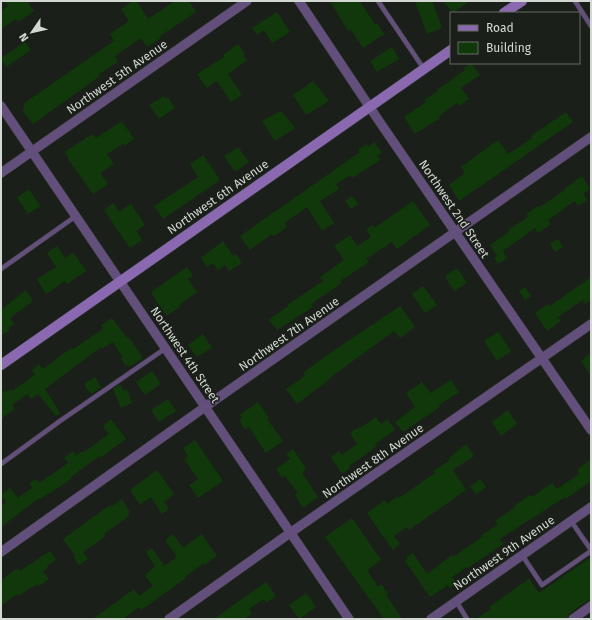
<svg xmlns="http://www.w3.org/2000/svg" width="592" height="620" viewBox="0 0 592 620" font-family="'Fira Sans',sans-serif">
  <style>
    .building { fill: #10380a }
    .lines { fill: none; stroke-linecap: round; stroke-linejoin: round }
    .lane-casing { stroke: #343a33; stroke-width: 5.5 }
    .street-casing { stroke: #343a33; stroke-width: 10 }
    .secondary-casing { stroke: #343a33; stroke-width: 11 }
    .lane { stroke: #634f7b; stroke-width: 4.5 }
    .street { stroke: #634f7b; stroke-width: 9 }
    .secondary { stroke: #8a69b1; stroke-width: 10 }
    .labels { text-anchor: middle; stroke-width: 3; stroke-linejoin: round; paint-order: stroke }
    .street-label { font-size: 12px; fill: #d4d8d3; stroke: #1a2019 }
  </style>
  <rect width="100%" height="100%" fill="#1a2019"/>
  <g class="building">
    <path d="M4 1H27L34 11 18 22 16 19 1 29V11L8 6Z"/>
    <path d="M133 1H137L148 19 175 1H189L196 12 160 36 161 38 147 47 141 38 115 56 118 62 99 74 100 76 33 124 22 110 25 107 23 104 114 41 110 34 129 21 121 9Z"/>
    <path d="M330 1H360L375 25 377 23 384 34 363 48 351 30 348 31Z"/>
    <path d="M415 1H432L442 28 427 34Z"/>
    <path d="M443 1H470L453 13Z"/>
    <path d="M277 12 290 32 272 43 264 30 257 35 252 28Z"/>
    <path d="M25 42 31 50 6 67 1 58Z"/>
    <path d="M238 44 245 54 243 56 247 60 228 74 242 95 231 102 217 81 207 88 197 74 224 57 223 55Z"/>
    <path d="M392 47 399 59 377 72 370 61Z"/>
    <path d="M471 63 480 75 461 88 469 99 459 106 457 103 439 116 440 118 415 134 404 117 426 102 424 100 438 91 437 90 465 70 464 68Z"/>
    <path d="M313 81 329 101 306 115 293 95Z"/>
    <path d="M164 96 166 99 168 97 175 108 159 119 149 105Z"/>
    <path d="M281 111 295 128 275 141 262 121Z"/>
    <path d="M566 112 573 122 459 201 449 185 465 173 461 167 498 140 508 154 532 138 531 136Z"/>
    <path d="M122 121 134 139 124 146 123 144 107 154 114 164 100 173 108 184 93 194 68 159 69 158 65 152 92 134 96 138Z"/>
    <path d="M374 142 382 153 377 156 380 160 352 178 350 175 336 184 339 189 320 201 334 223 322 231 307 207 284 223 287 227 274 236 272 234 250 250 240 236 360 152 358 150 366 144 368 147Z"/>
    <path d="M238 147 249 162 235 172 224 156Z"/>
    <path d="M203 155 220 180 163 219 154 206 198 177 190 164Z"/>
    <path d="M582 176 590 189 583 194 587 200 578 206 575 201 548 220 551 224 538 233 535 228 503 251 507 258 498 264 494 258 497 256 490 245 509 232 508 230 528 217 526 214 538 206 540 207 566 189 565 188Z"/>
    <path d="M29 189 40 206 28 214 17 198Z"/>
    <path d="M352 196 358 204 351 209 345 201Z"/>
    <path d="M413 201 430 225 397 249 392 242 366 259 369 262 340 281 342 283 311 304 313 307 277 330 269 320 289 305V304L323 281 320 277 344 260 334 246 350 235 357 246 371 237 366 230 372 225 374 228Z"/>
    <path d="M113 203 119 212 131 204 145 225 136 231 142 240 130 248 104 210Z"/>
    <path d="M558 239 563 247 555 252 550 244Z"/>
    <path d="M223 241 233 256 236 254 242 263 229 271 225 265 218 270 213 263 207 267 201 258Z"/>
    <path d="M57 246 65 258 73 252 86 271 67 284 65 281 46 294 37 279 56 267 47 253Z"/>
    <path d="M187 267 193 276 188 279 197 292 179 305 180 307 168 315H166L151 292Z"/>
    <path d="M457 268 467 283 454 291 445 276Z"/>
    <path d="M591 277V300L585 304 583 300 558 317 561 321 547 331 535 313 548 304 550 306Z"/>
    <path d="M423 286 437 305 425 313 412 294Z"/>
    <path d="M525 287 531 296 525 300 519 291Z"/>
    <path d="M26 290 33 301 10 318 14 324 9 328 10 330 1 336V310Z"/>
    <path d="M400 306 415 327 400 338 394 331 331 377V378L297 404 286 389 305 376 303 373 327 355Z"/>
    <path d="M112 318 127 338 128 337 132 342 143 358 129 367 128 365 126 367 121 359 123 358 113 342 102 349 101 347 45 389 60 413 56 416 38 394 31 399 27 394 12 405 15 409 1 419V394L6 390 7 392 11 389 12 391 36 374 32 371 39 364 43 369 71 348 72 350 103 329 101 325Z"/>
    <path d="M498 332 511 351 497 361 484 341Z"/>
    <path d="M203 334 212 348 197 357 188 345Z"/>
    <path d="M591 353V376L581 361Z"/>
    <path d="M152 371 161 384 145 395 136 382Z"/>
    <path d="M95 377 101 387 91 394 84 384Z"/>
    <path d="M451 380 459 392 439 405 440 407 403 432 395 422 415 407 406 393 422 382 430 393Z"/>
    <path d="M120 384 124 391 127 389 132 403 121 408 113 389Z"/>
    <path d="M168 399 176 411 159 422 151 410Z"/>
    <path d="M258 402 269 418 267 419 283 441 266 453 249 427 245 430 239 420 242 418 240 415Z"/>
    <path d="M508 410 517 424 501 436 492 422Z"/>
    <path d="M376 417 381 424 388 419 395 430 375 444 377 446 349 466 350 468 342 474 331 457 339 451 342 455 357 444 350 433 359 427 360 428Z"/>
    <path d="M111 419 126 439 100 458 99 456 71 477 72 478 61 486 40 499 39 498 1 527V506L6 502 1 495 10 488 18 498 32 488 29 483 36 479 39 483 45 479 68 463 64 458 73 451 76 456 83 451 84 452 109 434 103 427Z"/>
    <path d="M195 440 223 481 198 498 189 485 198 479 184 459 188 456 183 448Z"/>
    <path d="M466 444 474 456 453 470 466 490 409 530 407 527 394 536 400 544 393 550 367 513 385 500 387 504 398 496 399 498 435 473 433 471 450 460 449 458Z"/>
    <path d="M293 449 306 469 302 473 318 497 303 508 295 495 298 493 285 476 282 478 276 469 290 459 286 454Z"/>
    <path d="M591 459V481L566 499 565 497 500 539 503 544 468 568 467 567 452 577 457 583 450 588 448 585 430 597 405 561 408 559 406 557 413 553 427 574 452 555 453 557 482 537V535L498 524 495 521 515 507 514 506 530 495 532 497 552 483 557 489 579 474 577 470Z"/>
    <path d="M157 470 174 494 164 502 169 509 162 514 151 497 140 505 130 490Z"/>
    <path d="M480 479 486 487 476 494 470 487Z"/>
    <path d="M122 499 130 512 128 514 129 516 104 534 106 536 83 552 88 559 79 565 73 556 75 555 63 539 110 505 111 507Z"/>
    <path d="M352 518 381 560 367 570 378 587 381 584 388 594 386 595 402 619H384L325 537Z"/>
    <path d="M173 534 183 548 202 534 217 556 205 564 204 563 185 577 186 578 141 610 139 607 123 619H93L134 589 139 596 153 586 145 575 155 566 146 552 152 548 164 566 177 557 165 540Z"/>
    <path d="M50 551 56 560 47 566 48 568 43 571 49 579 39 586 37 584 18 596 17 594 1 606V580L18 568 20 571Z"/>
    <path d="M591 557V600L587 601 569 614 567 619H476L491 609 489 607 529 579 539 593Z"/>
    <path d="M266 582 276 596 266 603 263 599 249 609 252 614 244 619H214Z"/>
    <path d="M306 593 316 607 299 619 289 605Z"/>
  </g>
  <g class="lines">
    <defs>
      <g id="lane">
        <path d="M378 1 424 69"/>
        <path d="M575 1 591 26"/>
        <path d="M1 269 76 216"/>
        <path d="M1 464 60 421 166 348"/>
        <path d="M571 521 591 550"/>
        <path d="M522 555 542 585 591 551"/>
        <path d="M456 601 467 619"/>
      </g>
      <g id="street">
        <path d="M299 1 379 121 591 430"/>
        <path d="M1 106 349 619"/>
        <path d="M1 173 247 1"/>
        <path d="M1 552 205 407 591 137"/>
        <path d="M169 619 290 533 591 324"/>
        <path d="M431 619 591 507"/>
        <path d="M573 619 591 606"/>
      </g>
      <g id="secondary">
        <path d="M504 13 522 1"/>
        <path d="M1 365 451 50"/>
      </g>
    </defs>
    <use href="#lane" class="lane-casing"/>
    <use href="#street" class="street-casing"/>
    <use href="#secondary" class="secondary-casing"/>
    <use href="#lane" class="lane"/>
    <use href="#street" class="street"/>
    <use href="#secondary" class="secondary"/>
  </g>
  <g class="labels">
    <g class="street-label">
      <text transform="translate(117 77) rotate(-35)" y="4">Northwest 5th Avenue</text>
      <text transform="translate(218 197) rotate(-35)" y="4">Northwest 6th Avenue</text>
      <text transform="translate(454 209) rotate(56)" y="4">Northwest 2nd Street</text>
      <text transform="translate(289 334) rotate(-35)" y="4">Northwest 7th Avenue</text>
      <text transform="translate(185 355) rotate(56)" y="4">Northwest 4th Street</text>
      <text transform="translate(373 461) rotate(-35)" y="4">Northwest 8th Avenue</text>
      <text transform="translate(504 553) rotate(-35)" y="4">Northwest 9th Avenue</text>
    </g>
  </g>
  <rect width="592" height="620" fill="none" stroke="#d4d8d3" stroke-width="4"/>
  <rect x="450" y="12" width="130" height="52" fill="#1a2019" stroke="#646a63"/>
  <rect x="458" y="25" width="20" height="6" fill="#8a69b1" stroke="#646a63"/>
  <text x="486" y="32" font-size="12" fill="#d4d8d3">Road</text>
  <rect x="458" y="42" width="20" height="12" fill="#10380a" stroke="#646a63"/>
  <text x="486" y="52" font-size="12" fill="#d4d8d3">Building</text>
  <g transform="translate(32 32) rotate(236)" stroke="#1a2019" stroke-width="3" paint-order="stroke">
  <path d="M0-3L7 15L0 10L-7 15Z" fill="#d4d8d3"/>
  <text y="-6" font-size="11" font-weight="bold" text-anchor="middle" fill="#d4d8d3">N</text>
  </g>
</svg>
